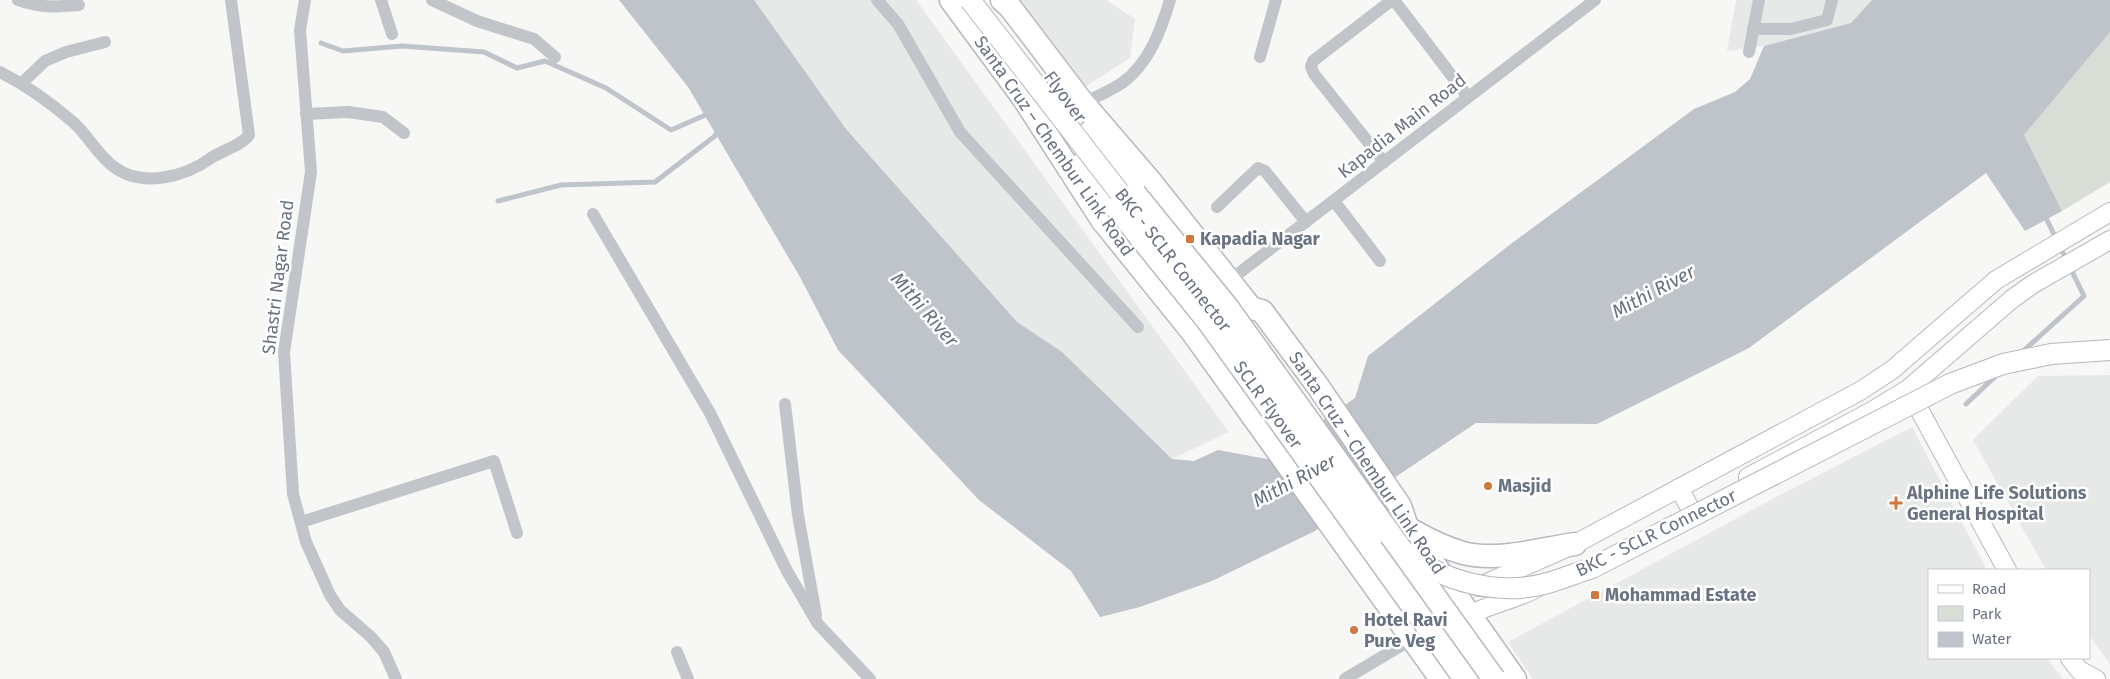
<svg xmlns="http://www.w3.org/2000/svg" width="2110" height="679" viewBox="0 0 2110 679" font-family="'Fira Sans',sans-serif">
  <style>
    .built { fill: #e7e8e8 }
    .green { fill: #d8ddd6 }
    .water { fill: #bec4ca }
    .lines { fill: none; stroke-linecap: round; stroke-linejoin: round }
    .stream { stroke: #bec4ca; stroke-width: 5 }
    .secondary-casing { stroke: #b6b9be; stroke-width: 20 }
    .highway-casing { stroke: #b6b8bc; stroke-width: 25 }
    .street { stroke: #c1c4c8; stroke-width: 12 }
    .secondary { stroke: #fff; stroke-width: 18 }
    .highway { stroke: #fff; stroke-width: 22 }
    .primary-bridge-casing { stroke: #b5b7bc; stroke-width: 22; stroke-linecap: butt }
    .highway-bridge-casing { stroke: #b6b8bc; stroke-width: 25; stroke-linecap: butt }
    .primary-bridge { stroke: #fff; stroke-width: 20 }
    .highway-bridge { stroke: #fff; stroke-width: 22 }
    .poi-dot { fill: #cd793f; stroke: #fff; stroke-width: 2 }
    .labels { text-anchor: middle; stroke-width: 5; stroke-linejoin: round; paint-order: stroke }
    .street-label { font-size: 18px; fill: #6a7382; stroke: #fff }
    .poi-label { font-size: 18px; font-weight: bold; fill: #6a7382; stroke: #fff; text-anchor: start }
    .water-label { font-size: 19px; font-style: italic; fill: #66737e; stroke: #fff }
  </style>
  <rect width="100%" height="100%" fill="#f7f7f5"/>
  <g class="built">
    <path d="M751 0H916L1229 432 1172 459 1017 322 846 129Z"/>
    <path d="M1010 0H1107L1135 19 1130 58 1077 92Z"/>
    <path d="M1736 0H1872L1851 23 1764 46 1727 51Z"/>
    <path d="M2110 375V664L2089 635V570H2046L1973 440 2038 376Z"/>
    <path d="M1912 427 1987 570H1929V658H2047L2063 679H1533L1508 642 1776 497Z"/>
  </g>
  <path class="green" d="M2110 32V182L2062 211 2024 135Z"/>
  <path class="water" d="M619 0H754L846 129 1017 322 1062 352 1172 459 1194 461 1218 450 1267 459 1355 398 1368 356 1512 243 1694 109 1735 92 1750 79 1764 46 1851 23 1872 0H2110V32L2024 135 2062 211 2025 231 1986 173 1749 348 1597 424 1476 423 1315 531 1212 581 1140 607 1100 617 1071 571 979 500 838 350 800 277 688 87Z"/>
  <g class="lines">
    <g class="stream">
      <path d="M321 43 343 51 402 46 484 52 517 68 545 61 606 88 671 130 710 113"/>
      <path d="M498 201 561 185 655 182 715 136 717 132"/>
      <path d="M2021 353 2084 296 2044 214"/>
      <path d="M1966 404 1998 374"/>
    </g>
    <defs>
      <g id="secondary">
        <path d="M1909 391 2007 570"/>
        <path d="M1748 477 1872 411 1908 389 2012 299 2033 284 2110 240"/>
        <path d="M1679 488 1690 508"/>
        <path d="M1478 587 1575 544 1860 391 1892 370 1996 280 2110 212"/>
        <path d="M1460 620C1483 605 1513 601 1537 588"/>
        <path d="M2070 658 2079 670 2096 679"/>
      </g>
      <g id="highway">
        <path d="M951 0 1024 99 1102 220 1193 333 1441 679"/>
        <path d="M1002 0 1010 7 1083 103 1151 182 1251 308 1262 311 1317 385 1400 506 1406 524 1515 679"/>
        <path d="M1090 132 1135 194"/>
        <path d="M1080 165 1117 208"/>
        <path d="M1413 531C1429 540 1445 548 1463 553 1498 562 1540 549 1575 544"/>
      </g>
    </defs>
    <use href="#secondary" class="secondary-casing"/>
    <use href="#highway" class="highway-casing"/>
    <g class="street">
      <path d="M18 0C39 8 57 7 79 5"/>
      <path d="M305 0 300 30 311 172 284 352 293 494 306 542 330 595 340 610 371 637 384 652 396 679"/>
      <path d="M381 0 392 34"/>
      <path d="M432 0 477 21 534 39 555 57"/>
      <path d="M877 0 898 24 960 132 1138 327"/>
      <path d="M1394 0 1468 97"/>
      <path d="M1753 29H1791L1827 20 1832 0"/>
      <path d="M1749 52 1759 0"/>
      <path d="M1260 57 1276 0"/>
      <path d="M0 72C26 85 51 103 73 122 88 135 98 156 114 167 142 188 185 177 211 158 223 150 241 146 249 135L231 0"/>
      <path d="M22 83 45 61 66 52 105 42"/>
      <path d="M1083 103C1096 97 1110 91 1122 83 1149 64 1161 30 1170 0"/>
      <path d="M306 114 348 112 383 117 404 133"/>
      <path d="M1384 162 1314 74 1311 67 1313 61 1392 0"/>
      <path d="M1334 201 1380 261"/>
      <path d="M1217 207 1258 168 1265 171 1306 222"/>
      <path d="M593 214 710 413 787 571 818 624 870 679"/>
      <path d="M1230 280 1595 0"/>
      <path d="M785 404 798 515 816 615"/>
      <path d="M301 522 494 461 517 533"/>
      <path d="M677 652 688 679"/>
      <path d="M1345 679 1402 645"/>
    </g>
    <use href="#secondary" class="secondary"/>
    <use href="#highway" class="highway"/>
    <defs>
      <g id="primary-bridge">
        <path d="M970 0 1126 201 1217 314 1358 511 1380 532"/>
        <path d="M1405 552C1442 581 1497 596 1544 584 1560 580 1576 573 1592 568L1950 384 2003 364 2051 354 2110 350"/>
      </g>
      <g id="highway-bridge">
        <path d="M1135 194 1227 307 1494 679"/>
        <path d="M1117 208 1208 321 1465 679"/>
      </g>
    </defs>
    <use href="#primary-bridge" class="primary-bridge-casing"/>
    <use href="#highway-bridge" class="highway-bridge-casing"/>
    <use href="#primary-bridge" class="primary-bridge"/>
    <use href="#highway-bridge" class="highway-bridge"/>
  </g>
  <g class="poi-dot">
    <rect x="1185" y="234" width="10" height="10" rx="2.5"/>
    <circle cx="1488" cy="486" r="5"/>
    <path d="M1893.5 495.5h5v5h5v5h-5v5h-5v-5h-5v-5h5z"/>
    <rect x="1590" y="590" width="10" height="10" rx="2.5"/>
    <circle cx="1354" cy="630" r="5"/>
  </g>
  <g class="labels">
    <g class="street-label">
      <text transform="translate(1065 97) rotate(54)" y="6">Flyover</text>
      <text transform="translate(1402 126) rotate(-38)" y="6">Kapadia Main Road</text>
      <text transform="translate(1054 146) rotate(55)" y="6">Santa Cruz – Chembur Link Road</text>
      <text transform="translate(1173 260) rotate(52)" y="6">BKC - SCLR Connector</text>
      <text transform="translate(278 277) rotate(-83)" y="6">Shastri Nagar Road</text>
      <text transform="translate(1268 405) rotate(54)" y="6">SCLR Flyover</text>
      <text transform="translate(1367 463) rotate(56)" y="6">Santa Cruz – Chembur Link Road</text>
      <text transform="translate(1656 533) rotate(-26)" y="6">BKC - SCLR Connector</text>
    </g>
    <g class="poi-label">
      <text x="1200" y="245">Kapadia Nagar</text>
      <text x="1498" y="492">Masjid</text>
      <text x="1907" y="499">Alphine Life Solutions<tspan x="1907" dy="21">General Hospital</tspan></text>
      <text x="1605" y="601">Mohammad Estate</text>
      <text x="1364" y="626">Hotel Ravi<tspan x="1364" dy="21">Pure Veg</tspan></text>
    </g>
    <g class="water-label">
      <text transform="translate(1653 291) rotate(-28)" y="7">Mithi River</text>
      <text transform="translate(925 309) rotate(49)" y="7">Mithi River</text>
      <text transform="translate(1294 480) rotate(-28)" y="7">Mithi River</text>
    </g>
  </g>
  <rect x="1928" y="569" width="162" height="90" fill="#ffffff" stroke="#c3c7cd"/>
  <rect x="1938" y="585" width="25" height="8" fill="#ffffff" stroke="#c3c7cd"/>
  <text x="1972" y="594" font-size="15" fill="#6a7382">Road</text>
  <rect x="1938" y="606" width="25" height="15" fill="#d8ddd6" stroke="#c3c7cd"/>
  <text x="1972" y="619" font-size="15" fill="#6a7382">Park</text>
  <rect x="1938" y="632" width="25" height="15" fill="#bec4ca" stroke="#c3c7cd"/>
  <text x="1972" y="644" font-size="15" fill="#6a7382">Water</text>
</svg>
